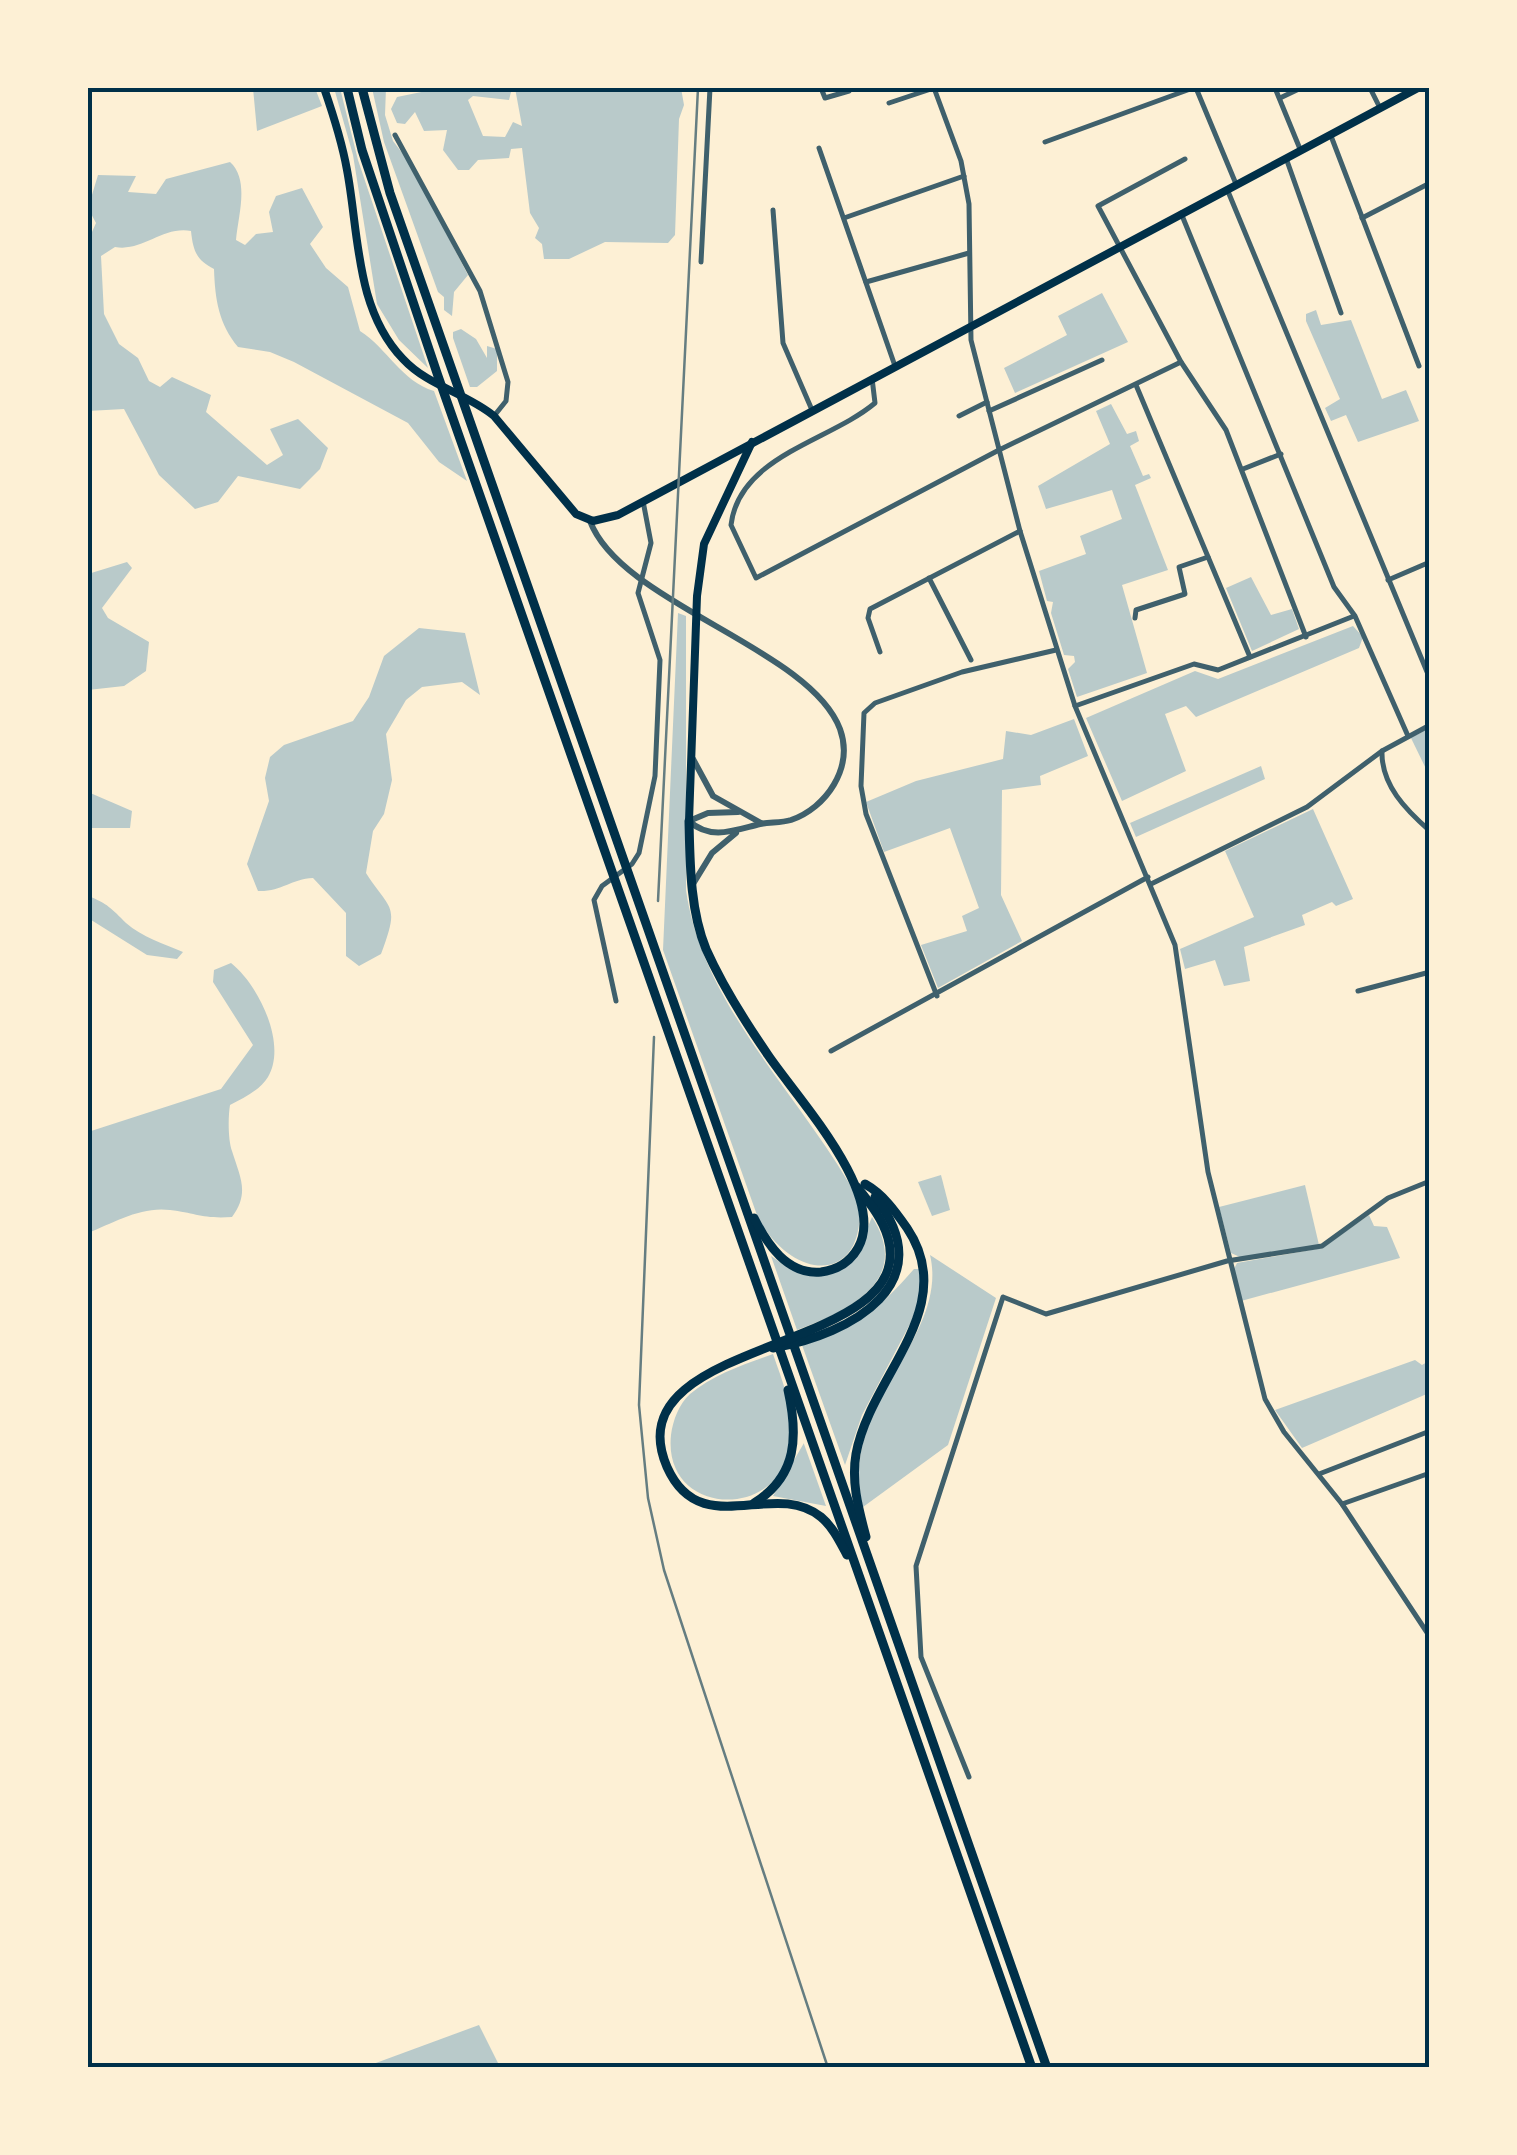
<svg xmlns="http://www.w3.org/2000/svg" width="1517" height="2155" viewBox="0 0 1517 2155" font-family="'Varela Round',sans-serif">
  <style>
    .green { fill: #b9caca }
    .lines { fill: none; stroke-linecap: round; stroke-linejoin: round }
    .minor { stroke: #3f606c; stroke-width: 5 }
    .tertiary { stroke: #3f606c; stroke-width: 6 }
    .secondary { stroke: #003049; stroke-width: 8 }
    .trunk { stroke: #003049; stroke-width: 9 }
    .rail { stroke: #657d81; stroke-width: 2.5 }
    .neatline { fill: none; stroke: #003049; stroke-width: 4 }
  </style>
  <rect width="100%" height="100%" fill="#fdf0d5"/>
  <g class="green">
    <path d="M253 88H315L322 106 257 131Z"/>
    <path d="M334 88H340L358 160 428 368 399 340 377 304 353 155Z"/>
    <path d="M372 88H386L385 115 393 141 409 162 468 275 454 292 452 316 444 310V297L438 292 384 142Z"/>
    <path d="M441 88H512L509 100 473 96 468 100 483 136 505 137 513 122 522 126 515 88H681L684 105 679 119 675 235 668 243 605 242 569 259H544L542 244 535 238 539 228 530 213 522 148 511 149 509 158 478 160 469 170H458L443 150 447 130 424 131 415 112 405 124 397 123 391 109 397 97Z"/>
    <path d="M230 162C250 180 238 216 236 240L245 245 256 234 273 232 269 212 276 196 302 188 323 227 310 244 326 268 348 287 360 331C388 349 401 381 434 391L467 481 439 462 408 423 294 362 270 352 238 347C219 324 215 300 214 269 196 260 193 250 191 231 162 226 143 252 115 247L101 256 104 314 119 344 138 358 149 381 160 387 172 377 211 395 206 412 267 465 283 455 270 429 298 419 328 448 320 469 300 489 238 476 218 502 195 509 159 475 124 409 88 411V241L96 223 88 208 98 175 136 176 128 192 156 194 166 179Z"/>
    <path d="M1102 293 1128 342 1015 393 1004 368 1067 335 1058 316Z"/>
    <path d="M1316 310 1321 325 1351 320 1382 399 1406 390 1419 421 1358 442 1346 415 1331 421 1325 408 1340 399 1306 321V314Z"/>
    <path d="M461 329 476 339 487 358V346L497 349V371L477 387H470L453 338V332Z"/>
    <path d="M1111 404 1127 434 1136 431 1139 441 1130 446 1143 476 1149 474 1151 478 1135 485 1168 570 1122 585 1147 673 1077 697 1068 669 1075 662 1074 656 1064 655 1051 613 1053 602 1047 601 1039 571 1086 554 1080 536 1122 519 1112 490 1046 509 1038 486 1110 444 1096 411Z"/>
    <path d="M127 562 132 568 102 608 108 618 149 642 146 671 124 686 88 690V574Z"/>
    <path d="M1251 577 1271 615 1292 609 1299 629 1252 651 1226 588Z"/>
    <path d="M678 613 686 616V890C703 1009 804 1098 859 1201 867 1284 795 1284 758 1218L663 950Z"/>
    <path d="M1353 626 1363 637 1359 648 1196 717 1186 706 1165 714 1186 771 1122 801 1086 718 1195 671 1218 679Z"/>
    <path d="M419 628 465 633 480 695 462 682 422 687 406 700 386 734 392 780 384 814 373 831 366 873C391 912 400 903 381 954L359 966 346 956V913L313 878C291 879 281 892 258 891L247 864 269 801 265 778 270 757 284 745 353 721 369 697 384 656Z"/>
    <path d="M1074 719 1088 756 1040 776 1041 785 1002 790 1001 895 1022 941 938 988 921 945 967 931 962 916 979 908 950 828 884 852 866 802 916 781 1003 759 1006 731 1031 735Z"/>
    <path d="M1429 728V775L1411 738Z"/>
    <path d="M1261 766 1265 779 1136 837 1130 823Z"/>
    <path d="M88 792 132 811 130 828H88Z"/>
    <path d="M1313 809 1353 899 1336 906 1332 902 1302 915 1305 925 1244 947 1250 981 1224 986 1215 960 1185 969 1180 949 1254 917 1225 851Z"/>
    <path d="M88 896C107 903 112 909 126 923 142 937 164 944 183 952L177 959 147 955 88 918Z"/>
    <path d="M231 963C257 983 288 1043 268 1077 260 1090 244 1098 230 1105 228 1117 228 1140 232 1151 240 1177 250 1193 232 1217 202 1219 196 1213 170 1210 141 1206 113 1223 88 1233V1132L221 1089 253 1045 213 982 214 970Z"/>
    <path d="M941 1175 950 1210 932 1216 918 1182Z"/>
    <path d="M1305 1185 1319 1245 1240 1257 1231 1253 1219 1207Z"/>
    <path d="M1369 1215 1374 1226 1387 1227 1400 1258 1241 1301 1233 1271 1237 1263 1322 1248Z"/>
    <path d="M872 1217C913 1281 848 1311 797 1330L771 1256 787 1267 815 1276 856 1256Z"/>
    <path d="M930 1255 996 1298 948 1445 863 1507C836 1407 950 1338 930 1255Z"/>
    <path d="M914 1269H920L921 1294 911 1322 862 1415 845 1465 802 1345C853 1331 880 1308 914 1269Z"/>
    <path d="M773 1354C782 1380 793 1407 792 1435 788 1523 662 1519 671 1435 673 1420 679 1404 690 1394 714 1374 745 1364 773 1354Z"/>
    <path d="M1415 1360 1422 1365 1429 1361V1393L1302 1448 1275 1410Z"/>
    <path d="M804 1443V1444L826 1506 773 1496Z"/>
    <path d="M479 2025 500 2067H365Z"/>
  </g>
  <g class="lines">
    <g class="minor">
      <path d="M821 88 825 98 849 91"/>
      <path d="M934 88 961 161 969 204 971 340 1020 531 1075 706 1175 945 1208 1172 1265 1399 1284 1432 1342 1504 1430 1637"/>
      <path d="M1196 88 1236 184"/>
      <path d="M1275 88 1300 149"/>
      <path d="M1370 88 1380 108"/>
      <path d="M1280 98 1301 88"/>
      <path d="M889 103 934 88"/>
      <path d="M395 135 480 291 508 382 506 401 494 416"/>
      <path d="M1331 136 1419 366"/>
      <path d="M1045 142 1193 88"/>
      <path d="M819 148 895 366"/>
      <path d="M1286 158 1341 313"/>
      <path d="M1185 159 1098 206 1181 362 1226 430 1306 637"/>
      <path d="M1227 189 1430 679"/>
      <path d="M773 210 783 343 812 410"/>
      <path d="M1181 213 1334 587 1355 616 1408 736"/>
      <path d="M844 218 964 176"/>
      <path d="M1362 218 1430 183"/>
      <path d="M701 262 710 88"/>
      <path d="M866 282 969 253"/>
      <path d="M872 378 875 403C830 441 739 456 731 525L756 578 999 450 1181 362"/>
      <path d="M1136 385 1250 657"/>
      <path d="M989 411 1102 360"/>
      <path d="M959 416 987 402"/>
      <path d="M1243 469 1281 454"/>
      <path d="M929 578 971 660"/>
      <path d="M1388 580 1430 562"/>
      <path d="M1135 618 1136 610 1185 594 1179 567 1208 557"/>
      <path d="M880 652 868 618 870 609 1020 531"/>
      <path d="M1075 706 1194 664 1218 670 1354 616"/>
      <path d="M1382 751C1381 785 1406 810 1430 831"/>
      <path d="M1151 884 1307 807 1382 751 1430 725"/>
      <path d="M1358 991 1430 972"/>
      <path d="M937 996 866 814 861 786 864 713 875 703 962 672 1056 650"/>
      <path d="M616 1001 594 900 602 886 632 864 639 853 655 776 660 660 638 593 651 543 643 501"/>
      <path d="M831 1051 1148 877"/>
      <path d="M1319 1474 1430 1431"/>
      <path d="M1342 1504 1430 1473"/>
      <path d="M969 1777 921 1657 916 1566 1003 1297 1046 1314 1227 1261 1322 1246 1388 1198 1430 1181"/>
    </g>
    <g class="tertiary">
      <path d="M590 521C621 604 810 648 840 729 854 768 826 808 791 820 781 823 770 822 760 824 735 830 711 841 689 821L708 813 738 812"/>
      <path d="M693 759 713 796 761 823"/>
      <path d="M693 884 712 853 736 833"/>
    </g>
    <g class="secondary">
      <path d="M324 88C333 114 342 142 347 170 359 233 355 309 403 359 428 386 466 393 494 416L576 514 593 521 618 515 1418 88"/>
      <path d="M689 821 697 596 704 544 752 442"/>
    </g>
    <g class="trunk">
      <path d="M347 88 362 150 438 376 1032 2068"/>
      <path d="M362 88 390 193 1047 2068"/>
      <path d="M689 821C690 863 690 910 706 949 722 985 746 1023 768 1055 797 1098 888 1195 858 1248 850 1262 837 1270 821 1272 787 1275 767 1244 754 1218"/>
      <path d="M865 1184C883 1194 895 1211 907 1228 961 1308 870 1376 856 1454 851 1483 859 1510 866 1537"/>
      <path d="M773 1348C852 1334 943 1283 875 1197"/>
      <path d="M754 1503C798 1476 798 1435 788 1390"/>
      <path d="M847 1555C840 1542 833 1527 821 1517 773 1478 701 1543 667 1467 610 1335 920 1355 888 1238 883 1219 869 1202 857 1187"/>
    </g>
    <g class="rail">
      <path d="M658 901 698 88"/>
      <path d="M654 1037 639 1405 648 1498 664 1570 828 2068"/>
    </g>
  </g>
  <rect width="1517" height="2155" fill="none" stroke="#fdf0d5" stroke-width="180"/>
  <rect x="90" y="90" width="1337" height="1975" class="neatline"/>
</svg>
